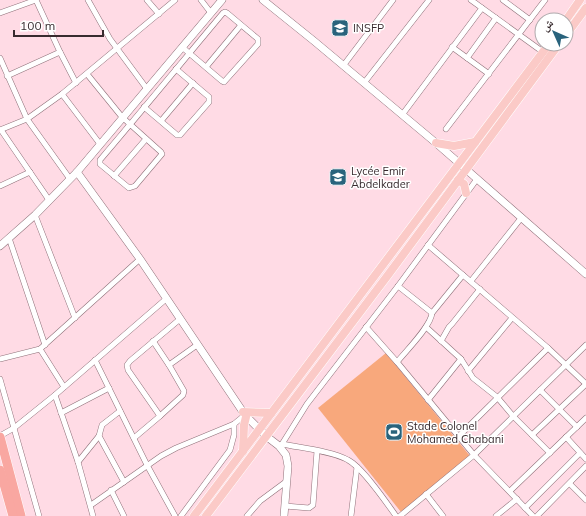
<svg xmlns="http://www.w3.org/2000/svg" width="586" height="516" viewBox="0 0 586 516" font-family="Mulish,'Noto Naskh Arabic',sans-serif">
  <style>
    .green { fill: #f8a87c }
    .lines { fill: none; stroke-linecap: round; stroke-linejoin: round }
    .street-casing { stroke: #8f7079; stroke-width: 6 }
    .secondary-casing { stroke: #8f7079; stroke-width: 8 }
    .primary-casing { stroke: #fff; stroke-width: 9 }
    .highway-casing { stroke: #fff; stroke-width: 10 }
    .street { stroke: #fff; stroke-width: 5 }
    .secondary { stroke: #fff; stroke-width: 7 }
    .primary { stroke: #fbcac7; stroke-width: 8 }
    .highway { stroke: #f9a7a1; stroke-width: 9 }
    .labels { text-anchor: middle; stroke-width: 3; stroke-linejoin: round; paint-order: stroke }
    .poi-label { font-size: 11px; fill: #382b2f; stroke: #fff; text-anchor: start }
  </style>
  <rect width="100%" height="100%" fill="#ffdbe5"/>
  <path class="green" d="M386 353 470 456 401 512 318 408Z"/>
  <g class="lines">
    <defs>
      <g id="street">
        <path d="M36 0 60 52 76 83"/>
        <path d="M88 0 110 39 147 89"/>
        <path d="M147 0 159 14"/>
        <path d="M201 0 211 13"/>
        <path d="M471 0 543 52"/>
        <path d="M503 0 530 20"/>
        <path d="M0 13 36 0"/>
        <path d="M452 47 489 74"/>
        <path d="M0 58 27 119 70 179"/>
        <path d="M467 58 496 18"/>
        <path d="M343 66 393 0"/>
        <path d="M206 67 241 25"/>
        <path d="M87 74 122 117 161 152 162 154 135 186 129 188 100 164V160C141 112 182 62 223 13L225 12 227 13 258 39V44L224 82 222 81 182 47"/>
        <path d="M7 76 60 52"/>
        <path d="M364 83 429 0"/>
        <path d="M62 94 100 144"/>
        <path d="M144 107 177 135H180L209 102V97L176 69"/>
        <path d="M402 115 482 8"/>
        <path d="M161 121 193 83"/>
        <path d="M446 129 545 0"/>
        <path d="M0 130 27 119 62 94 175 0"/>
        <path d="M1 130 49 200"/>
        <path d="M114 176 146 139"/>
        <path d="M0 186 30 172"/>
        <path d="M35 215 75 318"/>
        <path d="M9 238 45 345"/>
        <path d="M428 245 548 348 459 436"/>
        <path d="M471 281 522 217"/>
        <path d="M398 286 432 313"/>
        <path d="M366 327 397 362 474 455 533 516"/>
        <path d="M426 327 461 359"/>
        <path d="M441 341 449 327 452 324 480 289"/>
        <path d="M548 348 586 384"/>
        <path d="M40 349 64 387"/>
        <path d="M0 359 40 349 140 259"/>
        <path d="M95 360 147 465 175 516"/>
        <path d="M397 362C406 351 431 326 432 313L463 275"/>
        <path d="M169 365 197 345"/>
        <path d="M468 371 512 318"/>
        <path d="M0 379 39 516"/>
        <path d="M540 390 577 427"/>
        <path d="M55 395 78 462 93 516"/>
        <path d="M428 400 461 359 473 378 497 397 513 416 550 453"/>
        <path d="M61 413 109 388"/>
        <path d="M160 416 128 370 127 365 130 361 180 319"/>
        <path d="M532 435 586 384"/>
        <path d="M0 436 14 428 55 395 166 299"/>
        <path d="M99 436 124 482"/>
        <path d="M566 437 586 459"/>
        <path d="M134 438 160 416 183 395 184 391 169 365 153 341"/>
        <path d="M282 444C301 448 332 451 348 460 363 468 386 502 396 516"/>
        <path d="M279 446 282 444 307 404 398 286 477 179"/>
        <path d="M78 462 99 436 102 425 120 411"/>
        <path d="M570 484 586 500"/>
        <path d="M111 490 124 516"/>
        <path d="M510 491 586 418"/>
        <path d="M426 494 443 516"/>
        <path d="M91 505 161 456 176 448 234 424 245 415"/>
        <path d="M285 506 309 508 313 505 317 451"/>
        <path d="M525 508 580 453"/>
        <path d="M181 516 230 450 234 435V424"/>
        <path d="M247 516 260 501 287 481"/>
        <path d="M351 516 357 467"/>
        <path d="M400 516 474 455 586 345"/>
        <path d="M496 516 517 499"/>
        <path d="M537 516 586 466"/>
      </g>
      <g id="secondary">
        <path d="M263 0 314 41 436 143 586 274"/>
        <path d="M77 172 140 259 245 415 266 436 279 446 286 455 288 466 284 516"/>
        <path d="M0 246 35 215 77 172 222 0"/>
      </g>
      <g id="primary">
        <path d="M566 20 580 0"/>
        <path d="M566 35 586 8"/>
        <path d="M436 143 454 146 475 142"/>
        <path d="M458 180 464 184 466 193"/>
        <path d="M243 412 271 413"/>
        <path d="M243 451 244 425 246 417"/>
        <path d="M194 516 549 44"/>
        <path d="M206 516 388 275 559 44"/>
      </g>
      <g id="highway">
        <path d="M0 437 21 516"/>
        <path d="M0 470 13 516"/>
      </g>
    </defs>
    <use href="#street" class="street-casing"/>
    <use href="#secondary" class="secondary-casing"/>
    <use href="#primary" class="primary-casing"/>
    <use href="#highway" class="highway-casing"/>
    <use href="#street" class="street"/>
    <use href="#secondary" class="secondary"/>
    <use href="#primary" class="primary"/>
    <use href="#highway" class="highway"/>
  </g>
  <defs>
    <symbol id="university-square" viewBox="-11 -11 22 22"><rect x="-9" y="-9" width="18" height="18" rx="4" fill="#29637c" stroke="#fff"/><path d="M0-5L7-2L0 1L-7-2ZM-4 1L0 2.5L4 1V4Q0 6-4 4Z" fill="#fff"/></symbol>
    <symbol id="school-square" viewBox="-11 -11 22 22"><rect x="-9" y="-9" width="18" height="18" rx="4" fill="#29637c" stroke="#fff"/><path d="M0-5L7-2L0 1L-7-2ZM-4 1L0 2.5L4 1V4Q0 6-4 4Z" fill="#fff"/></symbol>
    <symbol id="stadium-square" viewBox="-11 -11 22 22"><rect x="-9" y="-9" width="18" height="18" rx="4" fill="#29637c" stroke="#fff"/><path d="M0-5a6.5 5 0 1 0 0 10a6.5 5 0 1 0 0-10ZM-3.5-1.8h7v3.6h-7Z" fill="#fff"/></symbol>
  </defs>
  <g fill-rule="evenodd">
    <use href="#university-square" x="330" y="18" width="20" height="20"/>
    <use href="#school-square" x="328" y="167" width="20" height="20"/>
    <use href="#stadium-square" x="384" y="422" width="20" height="20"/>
  </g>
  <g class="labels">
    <g class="poi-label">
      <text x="353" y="32">INSFP</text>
      <text x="351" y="175">Lycée Emir<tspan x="351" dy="13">Abdelkader</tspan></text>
      <text x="407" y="430">Stade Colonel<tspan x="407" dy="13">Mohamed Chabani</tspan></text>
    </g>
  </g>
  <g transform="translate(554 32) rotate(315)"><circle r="19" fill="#ffffff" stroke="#afaaac"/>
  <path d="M0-3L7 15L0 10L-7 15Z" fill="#29637c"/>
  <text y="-6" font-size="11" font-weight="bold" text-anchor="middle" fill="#382b2f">ش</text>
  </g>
  <path d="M14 30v6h89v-6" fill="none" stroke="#382b2f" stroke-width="2"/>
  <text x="20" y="30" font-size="12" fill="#382b2f" stroke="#ffffff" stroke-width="3" paint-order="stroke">100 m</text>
</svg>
